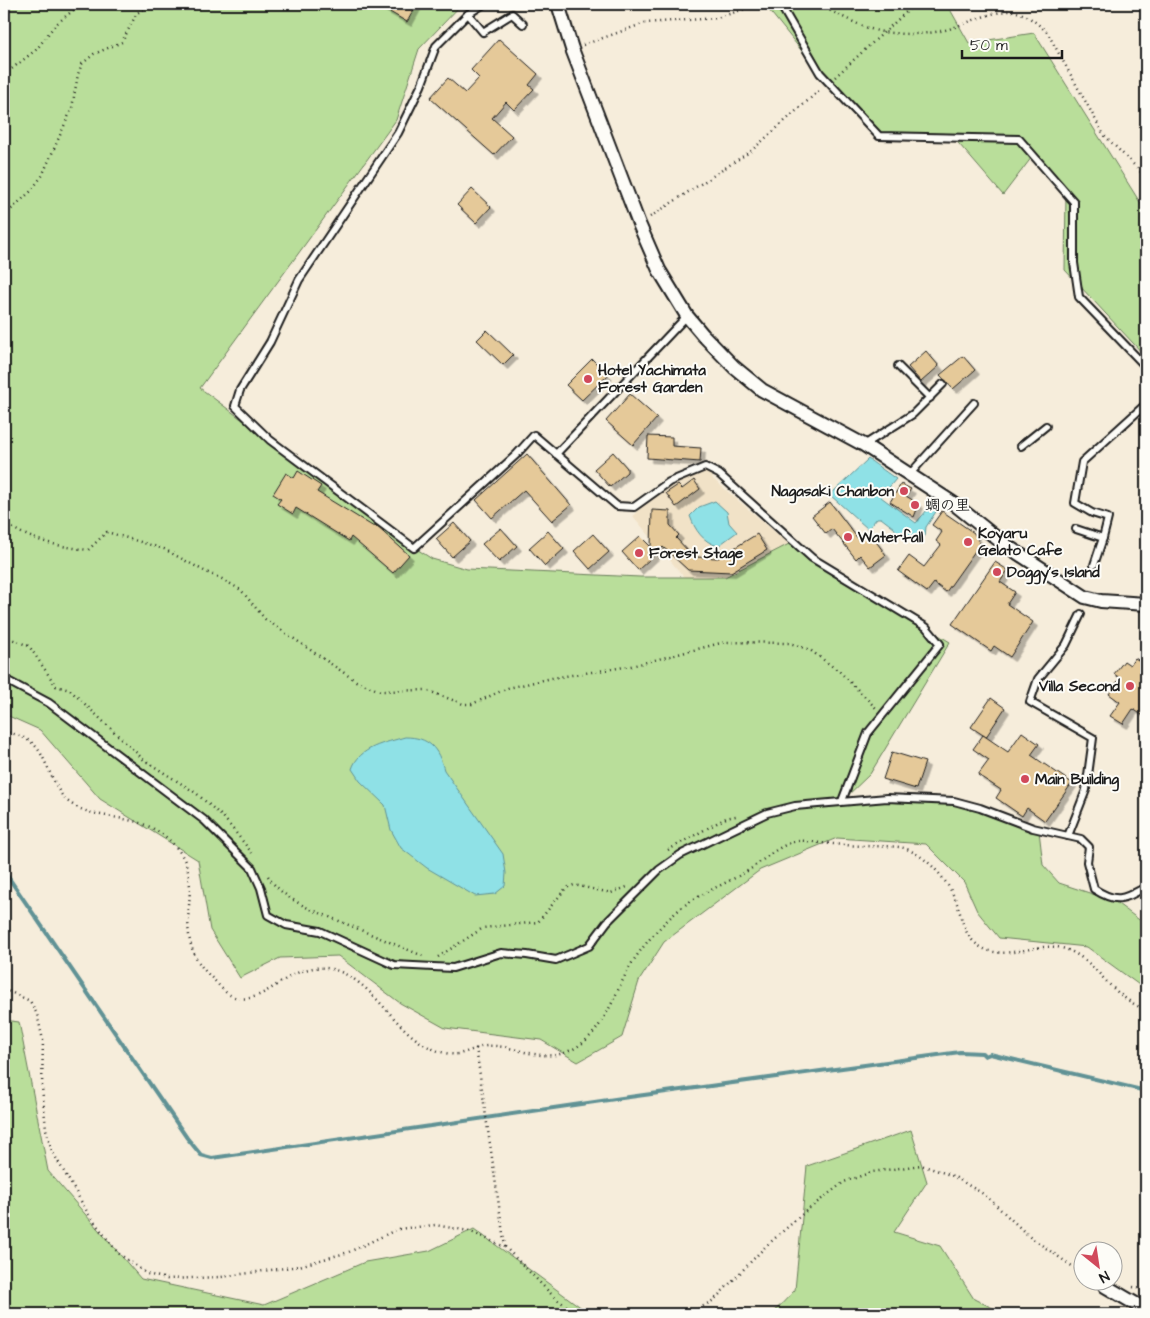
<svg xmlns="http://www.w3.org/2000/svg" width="1150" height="1318" viewBox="0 0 1150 1318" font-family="'Architects Daughter','Klee One',sans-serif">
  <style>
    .built { fill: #f1e2c7 }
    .green { fill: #b9de9a; stroke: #6a7d5b }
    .water { fill: #8fe1e6; stroke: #619295 }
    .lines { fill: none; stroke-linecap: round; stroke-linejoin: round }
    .stream { stroke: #619295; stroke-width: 4 }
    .building { fill: #e5c999; stroke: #1c1c1c; filter: url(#shadow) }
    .service-casing { stroke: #1c1c1c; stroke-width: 10 }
    .minor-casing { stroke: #1c1c1c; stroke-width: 16 }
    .path { stroke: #1c1c1c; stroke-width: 2.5; stroke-dasharray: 1 4; stroke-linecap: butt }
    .service { stroke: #fdfcf7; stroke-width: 6 }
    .minor { stroke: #fdfcf7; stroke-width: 12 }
    .poi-dot { fill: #d1495b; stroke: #fdfcf7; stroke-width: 2 }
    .labels { text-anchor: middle; stroke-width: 4; stroke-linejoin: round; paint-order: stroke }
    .poi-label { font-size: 15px; font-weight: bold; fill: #1c1c1c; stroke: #fdfcf7; text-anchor: start }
  </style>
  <defs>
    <filter id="shadow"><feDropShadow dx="4.5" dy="4.5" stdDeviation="0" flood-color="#0004"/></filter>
  </defs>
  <rect width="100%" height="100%" fill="#f6eddb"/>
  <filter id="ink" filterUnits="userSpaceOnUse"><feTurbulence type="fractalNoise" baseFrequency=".02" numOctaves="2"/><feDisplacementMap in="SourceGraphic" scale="10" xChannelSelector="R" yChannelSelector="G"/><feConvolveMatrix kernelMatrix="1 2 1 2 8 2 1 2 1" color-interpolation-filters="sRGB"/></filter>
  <g filter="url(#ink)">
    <path class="built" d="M709 468 713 479 789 544 725 577H684L633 516 661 486Z"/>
    <g class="green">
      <path d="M4 4H462L419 49 396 120 200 388 397 536 432 559 467 569 640 577H725L789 544 950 642 870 774 843 800 964 801 1039 831 1043 865 1059 883 1114 901 1146 925V990L1087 947 999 938 977 911 964 882 926 844 837 838 760 870 664 942 639 981 622 1037 578 1062 541 1040 445 1028 400 1003 338 956 280 958 240 978 210 930 198 860 100 799 40 730 4 714Z"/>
      <path d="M764 4H947L969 43 1034 33 1146 212V357L1065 270 1066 192 1032 157 1003 195 953 137 879 136 838 96Z"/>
      <path d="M4 1020 19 1022 48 1171 141 1279 264 1305 365 1262 429 1251 474 1229 590 1314H4Z"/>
      <path d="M911 1130 927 1182 894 1232 940 1246 974 1299 1005 1314H772L795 1290 807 1166Z"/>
    </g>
    <g class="water">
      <path d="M868 459 896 479 881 497 916 523 933 503 939 507 926 527 925 536 919 541 899 535 894 528 881 518H877L868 529 830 495Z"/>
      <path d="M715 501 727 512 729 523 737 532 718 546C703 542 695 530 690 516L699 507Z"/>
      <path d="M405 737C429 737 438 748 444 770L503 854 506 873 505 886 495 894 475 896 427 868 401 848 391 830 385 805 360 781 352 769C359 747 385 743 405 737Z"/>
    </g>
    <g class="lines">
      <path class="stream" d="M4 871 187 1138 201 1155 212 1158 622 1098 960 1052 982 1053 985 1056 990 1054 1146 1091"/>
    </g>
    <g class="building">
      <path d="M376 4H417L407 22Z"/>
      <path d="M499 39 538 74 529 85 534 89 514 110 506 102 492 118 512 136 494 155 430 98 448 78 465 93 479 78 471 70Z"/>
      <path d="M472 189 491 207 476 223 457 205Z"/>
      <path d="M487 330 513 355 503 365 477 340Z"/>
      <path d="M926 351 939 366 921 382 908 367Z"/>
      <path d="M963 356 975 370 953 389 940 375Z"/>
      <path d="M592 359 608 375 582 400 566 385Z"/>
      <path d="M630 394 657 418 633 445 606 421Z"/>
      <path d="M648 436 672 437V446L701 448 700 462 647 458Z"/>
      <path d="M613 452 627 468V472L610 487 594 469Z"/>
      <path d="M527 454 571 505 552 521 524 490 492 518 476 500Z"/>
      <path d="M298 471 321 486 317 492 374 527 375 525 409 555 393 573 351 537 349 541 296 508 293 514 277 504 281 499 273 494 286 473 294 478Z"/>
      <path d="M694 480 700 489 676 507 666 493 678 485 682 489Z"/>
      <path d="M901 484 911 489 906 496 919 504 914 517 890 502Z"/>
      <path d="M830 502 859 540 869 532 886 555 870 567 860 555 856 559 832 529 826 534 812 516Z"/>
      <path d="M652 510 670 511V525L679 535 676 538 691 554 693 553 696 557 718 558 757 534 767 550 731 572 688 570 663 547 638 570 622 552 640 536 651 547Z"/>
      <path d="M942 511 974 533 980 544 946 592 934 583 927 592 898 571 909 556 924 567 941 545 936 541 942 532 932 525Z"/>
      <path d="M454 523 470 541 452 557 436 539Z"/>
      <path d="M501 528 517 546 499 562 482 544Z"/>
      <path d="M548 531 564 549 545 566 529 548Z"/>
      <path d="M593 534 609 552 590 569 574 551Z"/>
      <path d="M995 562 1008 570 1000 582 1015 592 1007 604 1033 622 1010 657 994 646 991 651 952 624Z"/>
      <path d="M1135 658 1146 665V709L1142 715 1133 709 1123 724 1110 716 1120 702 1109 694 1120 678 1114 674 1124 661 1130 665Z"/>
      <path d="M991 698 1005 708 986 737 971 727Z"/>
      <path d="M1022 732 1039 744 1031 755 1072 783 1045 821 1027 808 1022 816 996 798 1001 790 978 775 989 760 973 749 983 735 1008 752Z"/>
      <path d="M892 752 925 762 916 789 883 779Z"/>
    </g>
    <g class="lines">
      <defs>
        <g id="service">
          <path d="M484 4 468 14 436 46 421 86 398 133 299 280 270 342 240 390 235 406 270 440 414 548 516 455 534 435 617 506 634 507 669 482 705 467 719 474 812 558 926 627 940 644 868 733 842 801"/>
          <path d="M780 4 820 73 879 136 1019 139 1074 202V263L1079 297 1146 367"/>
          <path d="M468 14 483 32 512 14 523 24"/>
          <path d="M898 366 930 398"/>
          <path d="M864 445 913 414 943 384"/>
          <path d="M1021 446 1046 426"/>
          <path d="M556 454 687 316"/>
          <path d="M909 475 974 403"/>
          <path d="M1076 529 1103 538 1094 565"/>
          <path d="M1103 538 1108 518 1092 513 1075 503 1082 462 1146 404"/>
          <path d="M4 679 49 703 204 820 252 868 261 888 268 915 286 925 320 931 394 965 453 968 501 953 527 955 556 960 589 946 607 922 659 870 680 855 767 813 795 806 887 798 954 801 980 808 1033 828 1081 839 1089 847 1087 862 1094 889C1117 904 1124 899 1146 887"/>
          <path d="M1068 836 1086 790 1093 738 1030 702 1038 679 1066 645 1081 614"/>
        </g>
        <g id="minor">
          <path d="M558 4 572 49 639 224 659 270 687 316 703 335 734 367 762 390 864 445 953 503 1004 544 1085 597 1101 601 1146 604"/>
          <path d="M1105 1286 1146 1310"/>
        </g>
      </defs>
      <use href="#service" class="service-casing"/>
      <use href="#minor" class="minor-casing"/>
      <g class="path">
        <path d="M811 4C839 11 862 32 893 33 912 35 931 34 949 29 965 24 995 10 1012 11 1025 12 1038 24 1047 32L1104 135 1146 177"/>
        <path d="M583 45 645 23 717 18 760 4"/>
        <path d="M4 75 37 49 55 25 81 4"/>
        <path d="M835 77 915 4"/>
        <path d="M4 216 30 192 42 176 72 108 78 74 82 64 94 54 122 42 137 13 153 4"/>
        <path d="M650 217 751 151 821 89"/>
        <path d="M4 522C29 541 58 546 88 550L107 532 164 549 206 572 222 579 241 590 265 619 356 681 380 691 426 690 463 704H472L508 688 552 678 631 666 725 642 790 643 810 650 840 672 876 708"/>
        <path d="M4 636 29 646 56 686 70 690 144 760 196 793 224 818 252 853"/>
        <path d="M4 731C41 741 38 749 54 781 57 787 61 795 66 800 97 826 142 807 176 847 211 889 162 933 214 980 218 984 225 993 230 995 267 1014 291 949 343 973 384 992 401 1046 450 1054 463 1056 474 1047 487 1046 515 1044 540 1064 569 1051 608 1034 615 985 638 954 651 936 668 918 685 905 706 890 731 882 752 868 766 858 780 844 798 841 804 840 814 842 820 843 836 844 851 846 866 846 878 847 893 845 904 848 927 856 947 879 956 901 962 916 962 930 974 942 1000 966 1033 941 1062 948 1089 956 1100 978 1121 995 1128 1001 1138 1006 1146 1011"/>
        <path d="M668 850 726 818 736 816"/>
        <path d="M268 876C277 891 292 900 308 908L423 956"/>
        <path d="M438 957 483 928 538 922 566 888 574 885 611 893 627 887"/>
        <path d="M4 989 30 1001 37 1014 43 1040 42 1087 46 1129 52 1151 89 1215 118 1253 147 1274 167 1279 221 1277 299 1266 349 1252 398 1229 435 1225 469 1231 505 1247 555 1298 578 1314"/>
        <path d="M476 1048 505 1247"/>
        <path d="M1133 1287 1146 1289"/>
        <path d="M690 1314 714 1300 766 1246 806 1211 844 1182 872 1172 921 1165 953 1176 985 1195 1030 1237 1082 1273"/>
      </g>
      <use href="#service" class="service"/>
      <use href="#minor" class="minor"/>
    </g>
  </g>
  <g class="poi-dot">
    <circle cx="588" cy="379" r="5"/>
    <circle cx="904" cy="491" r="5"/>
    <circle cx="915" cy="505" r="5"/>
    <circle cx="848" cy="537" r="5"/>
    <circle cx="968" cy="542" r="5"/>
    <circle cx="639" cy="553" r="5"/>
    <circle cx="997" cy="572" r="5"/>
    <circle cx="1130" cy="686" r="5"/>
    <circle cx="1025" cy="779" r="5"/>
  </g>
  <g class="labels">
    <g class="poi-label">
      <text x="598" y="375">Hotel Yachimata<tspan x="598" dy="17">Forest Garden</tspan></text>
      <text x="894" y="496" text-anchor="end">Nagasaki Chanbon</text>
      <text x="925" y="510">蜩の里</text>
      <text x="978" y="538">Koyaru<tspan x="978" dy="17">Gelato Cafe</tspan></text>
      <text x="858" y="542">Waterfall</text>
      <text x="649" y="558">Forest Stage</text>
      <text x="1007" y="577">Doggy's Island</text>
      <text x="1120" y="691" text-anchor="end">Villa Second</text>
      <text x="1035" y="784">Main Building</text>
    </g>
  </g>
  <rect width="1150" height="1318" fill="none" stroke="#fdfcf7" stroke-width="20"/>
  <rect x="10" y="10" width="1130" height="1298" fill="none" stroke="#1c1c1c" stroke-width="2" filter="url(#ink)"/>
  <g transform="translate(1098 1266) rotate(150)"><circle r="24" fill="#fdfcf7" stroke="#a3a29f"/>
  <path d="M0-4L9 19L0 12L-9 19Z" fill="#d1495b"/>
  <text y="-8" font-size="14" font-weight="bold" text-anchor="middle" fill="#1c1c1c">N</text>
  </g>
  <path d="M962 50v8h100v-8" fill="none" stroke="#1c1c1c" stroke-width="2.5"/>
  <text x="970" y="50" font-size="15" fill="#1c1c1c" stroke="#fdfcf7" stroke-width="4" paint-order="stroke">50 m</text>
</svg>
